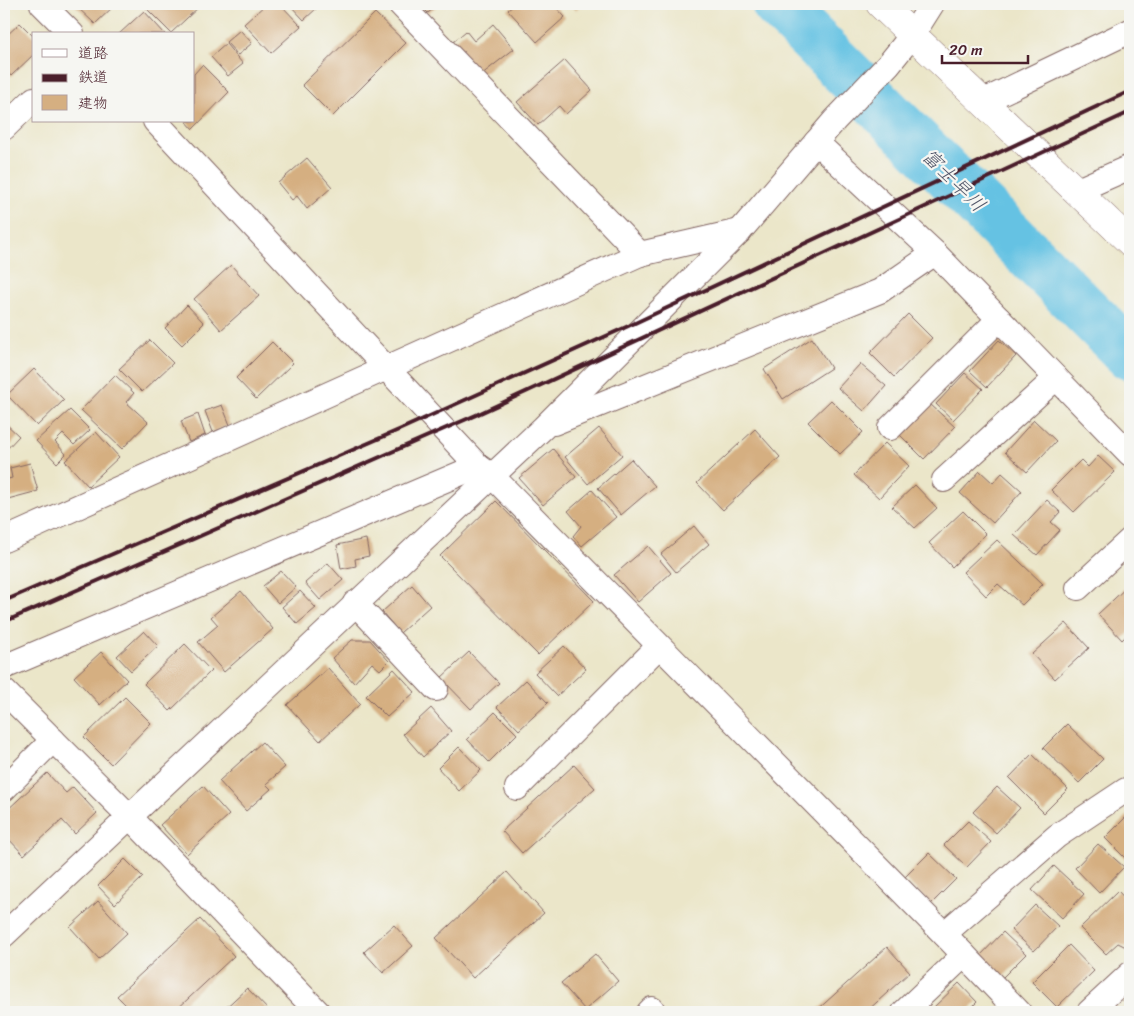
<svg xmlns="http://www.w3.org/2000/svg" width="1134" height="1016" viewBox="0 0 1134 1016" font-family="Sriracha,'Klee One',sans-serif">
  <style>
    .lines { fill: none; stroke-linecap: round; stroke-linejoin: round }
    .river { stroke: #65c2e3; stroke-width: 51 }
    .building { fill: #d5af81 }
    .minor-casing { stroke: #826562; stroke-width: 26 }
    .tertiary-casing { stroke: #826562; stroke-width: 29 }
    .minor { stroke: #fff; stroke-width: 24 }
    .tertiary { stroke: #fff; stroke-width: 28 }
    .rail { stroke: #4a1f2b; stroke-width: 4 }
    .labels { text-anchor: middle; stroke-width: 4.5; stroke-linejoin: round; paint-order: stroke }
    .water-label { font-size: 20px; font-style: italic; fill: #53586b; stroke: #f6f6f2 }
  </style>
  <rect width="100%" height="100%" fill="#f6f6f2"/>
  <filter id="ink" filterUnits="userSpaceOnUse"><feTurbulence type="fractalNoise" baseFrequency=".02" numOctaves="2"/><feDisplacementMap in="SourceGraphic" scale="10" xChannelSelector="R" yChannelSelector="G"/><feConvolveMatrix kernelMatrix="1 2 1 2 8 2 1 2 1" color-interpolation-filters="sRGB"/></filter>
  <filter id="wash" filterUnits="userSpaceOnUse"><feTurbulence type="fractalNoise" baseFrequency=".0096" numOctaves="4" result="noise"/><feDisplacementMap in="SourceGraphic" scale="20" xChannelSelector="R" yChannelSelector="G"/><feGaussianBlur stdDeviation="1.12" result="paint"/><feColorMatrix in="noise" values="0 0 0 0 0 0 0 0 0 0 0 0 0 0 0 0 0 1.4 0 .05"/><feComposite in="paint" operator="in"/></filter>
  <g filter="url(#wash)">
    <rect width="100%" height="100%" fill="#ebe6c9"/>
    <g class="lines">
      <path class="river" d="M777 4 1130 355"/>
    </g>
    <g id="blocks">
      <g class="building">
        <path d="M74 4H116L95 24Z"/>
        <path d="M150 4H202L171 33 146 8Z"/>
        <path d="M266 4H280L301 26 271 53 244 24Z"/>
        <path d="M289 4H314L318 7 304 20Z"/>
        <path d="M419 4H439L428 13Z"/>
        <path d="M515 4H553L565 17 537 42 508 10Z"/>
        <path d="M570 4H583L576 10Z"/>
        <path d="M144 11 165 34H119Z"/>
        <path d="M375 13 406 43 333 116 302 85Z"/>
        <path d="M20 23 34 37V54L11 76 4 68V38Z"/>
        <path d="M493 24 514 49 481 75 453 42 466 31 474 41Z"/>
        <path d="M240 30 252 43 238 55 226 42Z"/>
        <path d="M226 44 243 64 228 76 211 57Z"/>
        <path d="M565 60 592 90 566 114 559 106 538 125 517 102Z"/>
        <path d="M202 65 229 92 193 129 186 121H194V74Z"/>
        <path d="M307 158 332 187 307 209 297 196 292 200 278 183Z"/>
        <path d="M231 265 259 296 221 330 194 299Z"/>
        <path d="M187 305 204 323 182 345 165 328Z"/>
        <path d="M908 314 932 338 894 377 870 353Z"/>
        <path d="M812 338 831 368 783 399 764 369Z"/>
        <path d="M150 340 173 363 142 392 119 369Z"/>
        <path d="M999 340 1016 356 987 387 970 371Z"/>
        <path d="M272 342 293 363 256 399 236 378Z"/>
        <path d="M860 364 886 386 864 411 838 388Z"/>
        <path d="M34 369 64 400 37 426 7 395Z"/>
        <path d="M965 373 983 389 953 420 936 404Z"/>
        <path d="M115 375 134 393 126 402 148 422 122 449 81 410Z"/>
        <path d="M831 400 863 432 840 454 808 422Z"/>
        <path d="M930 404 955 427 924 459 900 435Z"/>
        <path d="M222 405 230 425 213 432 205 411Z"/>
        <path d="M70 410 90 430 74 445 63 434 55 442 66 454 57 463 36 441Z"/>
        <path d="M198 414 205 435 189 442 181 421Z"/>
        <path d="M1034 420 1056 441 1027 472 1005 452Z"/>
        <path d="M4 422 19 436 4 452Z"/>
        <path d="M599 428 622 455 588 484 565 457Z"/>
        <path d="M755 429 780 457 723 510 697 483Z"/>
        <path d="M96 432 119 457 88 486 65 461Z"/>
        <path d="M885 443 909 466 879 498 854 475Z"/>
        <path d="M553 449 576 477 543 505 519 478Z"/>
        <path d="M1098 456 1115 472 1074 512 1051 490 1081 460 1088 467Z"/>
        <path d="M631 459 655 486 621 515 598 488Z"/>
        <path d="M30 463 38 491 4 500V480L12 478 10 468Z"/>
        <path d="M980 471 993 483 1002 473 1022 491 993 523 960 493Z"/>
        <path d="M915 485 937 508 915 528 892 507Z"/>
        <path d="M592 490 616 517 582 546 573 536 581 526 568 511Z"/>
        <path d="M1047 500 1060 512 1051 522 1060 530 1037 555 1014 535Z"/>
        <path d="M496 501 594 601 538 655 440 556Z"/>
        <path d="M963 511 986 534 952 567 929 543Z"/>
        <path d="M694 526 709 544 676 572 661 554Z"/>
        <path d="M366 539 369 556 355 559 356 566 341 569 337 545Z"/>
        <path d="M997 540 1043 584 1022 605 998 584 986 596 963 572Z"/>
        <path d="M648 546 671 573 638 602 614 575Z"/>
        <path d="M328 563 343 580 320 600 305 583Z"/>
        <path d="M281 571 296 587 278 603 263 586Z"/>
        <path d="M1130 584V632L1122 640 1098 614Z"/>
        <path d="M412 585 430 606 400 633 382 612Z"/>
        <path d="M241 591 273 629 224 672 198 642 218 625 211 617Z"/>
        <path d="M300 591 316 608 297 624 282 607Z"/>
        <path d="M1066 623 1089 648 1055 679 1032 654Z"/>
        <path d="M144 631 158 646 131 671 117 656Z"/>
        <path d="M352 640H370L389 661 380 670 372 663 354 683 332 658Z"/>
        <path d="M185 644 211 671 170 711 144 684Z"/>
        <path d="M564 646 586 669 557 696 535 673Z"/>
        <path d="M101 652 127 680 100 705 74 677Z"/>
        <path d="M469 652 499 683 471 709 441 678Z"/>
        <path d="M328 668 360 704 320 741 287 705Z"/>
        <path d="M394 669 415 692 387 717 366 696Z"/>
        <path d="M526 680 548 703 519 730 497 707Z"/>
        <path d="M125 697 151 723 111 764 84 737Z"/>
        <path d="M431 708 451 731 423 757 403 734Z"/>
        <path d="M495 712 517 734 489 762 467 739Z"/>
        <path d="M1067 724 1103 759 1079 783 1043 748Z"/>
        <path d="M262 742 285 767 266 784 271 789 246 811 219 781Z"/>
        <path d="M459 747 481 770 459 791 438 768Z"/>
        <path d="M1032 754 1068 789 1044 813 1009 778Z"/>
        <path d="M574 765 595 788 522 853 502 831Z"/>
        <path d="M47 773 66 793 73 787 97 813 75 834 62 820 24 855 4 834V813Z"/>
        <path d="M203 786 229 815 187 854 160 825Z"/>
        <path d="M997 787 1020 808 996 833 973 812Z"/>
        <path d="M1130 813V863L1105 838Z"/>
        <path d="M968 821 991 842 967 867 944 845Z"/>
        <path d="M1098 844 1124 867 1099 893 1075 868Z"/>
        <path d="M929 853 956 879 931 904 904 878Z"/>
        <path d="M125 859 143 877 115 904 98 886Z"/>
        <path d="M1054 866 1084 894 1062 918 1032 890Z"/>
        <path d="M507 872 544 913 473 978 436 938Z"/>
        <path d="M1118 891 1130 904V943L1126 947 1118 943 1106 954 1080 928Z"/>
        <path d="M98 901 127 933 99 959 70 927Z"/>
        <path d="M1035 905 1058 926 1034 951 1011 930Z"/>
        <path d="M200 919 234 956 174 1012H133L117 996Z"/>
        <path d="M394 925 413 946 383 973 364 952Z"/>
        <path d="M1003 932 1026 954 1002 978 979 957Z"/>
        <path d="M1069 945 1094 971 1057 1007 1032 982Z"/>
        <path d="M887 947 910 972 866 1012H815Z"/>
        <path d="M595 954 618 981 585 1010 561 983Z"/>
        <path d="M959 983 977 1002 967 1012H937L933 1008Z"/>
        <path d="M247 988 270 1012H221Z"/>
        <path d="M1130 993V1008L1123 1000Z"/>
      </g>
    </g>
  </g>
  <g filter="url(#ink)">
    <use href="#blocks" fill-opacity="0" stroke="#826562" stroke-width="1"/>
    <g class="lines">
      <defs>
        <g id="minor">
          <path d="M42 4 72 34"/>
          <path d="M400 4 640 254"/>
          <path d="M984 101 1130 31"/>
          <path d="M155 121 478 466 491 475 944 934 1019 1012"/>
          <path d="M4 128 34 99"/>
          <path d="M816 142 935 253"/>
          <path d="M1078 190 1130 167"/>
          <path d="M554 423 880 291 935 253 1130 454"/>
          <path d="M890 428 999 319"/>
          <path d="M944 480 1056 378"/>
          <path d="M4 540 640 254 740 231"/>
          <path d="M1078 588 1130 540"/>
          <path d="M355 603 436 689"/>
          <path d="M4 667 478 466"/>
          <path d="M4 691 128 815 318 1012"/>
          <path d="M517 788 659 646"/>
          <path d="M4 789 53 740"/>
          <path d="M944 934 1057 836 1126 790"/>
          <path d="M4 935 543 428 740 231 835 120 888 65 913 34 932 4"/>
          <path d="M649 1012 652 1009"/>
          <path d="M904 1012 964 955"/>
          <path d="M1089 1012 1130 974"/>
        </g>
        <path id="tertiary" d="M880 4 1130 242"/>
      </defs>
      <use href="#minor" class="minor-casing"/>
      <use href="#tertiary" class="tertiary-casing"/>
      <use href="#minor" class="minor"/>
      <use href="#tertiary" class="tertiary"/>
      <g class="rail">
        <path d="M4 601 401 429 635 323 1130 91"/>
        <path d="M4 622 476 415 1130 112"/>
      </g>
    </g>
  </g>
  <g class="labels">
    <g class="water-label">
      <text transform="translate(954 180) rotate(45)" y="7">富士早川</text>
    </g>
  </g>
  <rect width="1134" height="1016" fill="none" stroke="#f6f6f2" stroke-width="20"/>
  <rect x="32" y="32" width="162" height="90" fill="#f6f6f2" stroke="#b1a0a2"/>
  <rect x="42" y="49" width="25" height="8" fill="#ffffff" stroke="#b1a0a2"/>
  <text x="78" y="58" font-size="15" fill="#4a1f2b">道路</text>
  <rect x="42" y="74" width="25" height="8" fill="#4a1f2b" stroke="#b1a0a2"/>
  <text x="78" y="82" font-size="15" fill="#4a1f2b">鉄道</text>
  <rect x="42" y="95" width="25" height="15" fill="#d5af81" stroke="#b1a0a2"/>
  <text x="78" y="108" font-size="15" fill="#4a1f2b">建物</text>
  <path d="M942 55v8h86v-8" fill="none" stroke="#4a1f2b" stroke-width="2.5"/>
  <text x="949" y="55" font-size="15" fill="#4a1f2b" stroke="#f6f6f2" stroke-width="4" paint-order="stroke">20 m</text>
</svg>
